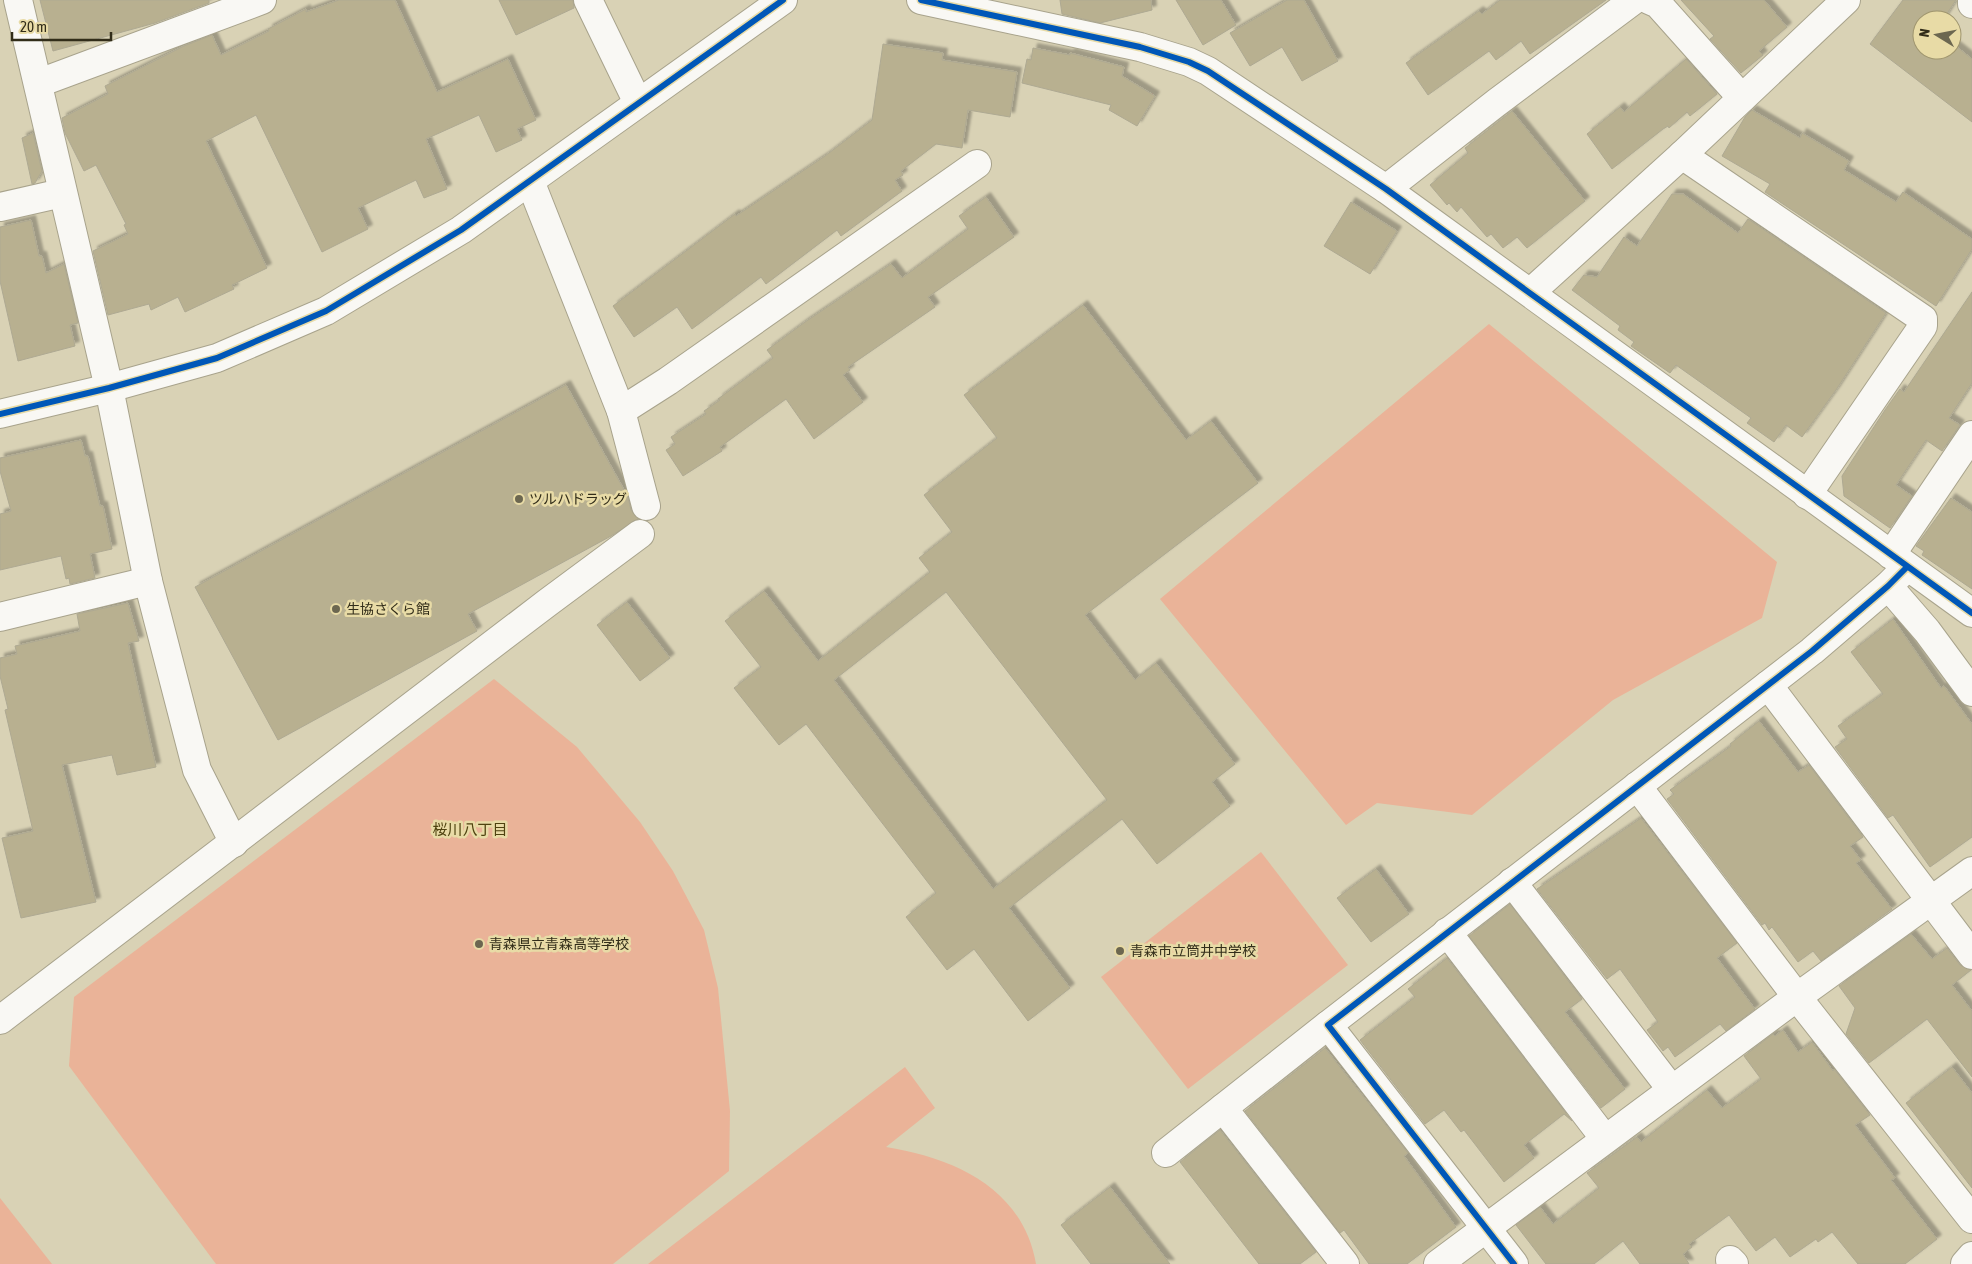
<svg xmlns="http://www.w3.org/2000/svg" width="1972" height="1264" viewBox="0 0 1972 1264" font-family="'Asap Condensed','Noto Sans JP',sans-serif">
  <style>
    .green { fill: #eab398 }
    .building { fill: #b8b090; stroke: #aea992; fill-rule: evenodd; filter: url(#shadow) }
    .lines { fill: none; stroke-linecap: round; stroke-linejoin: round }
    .street-casing { stroke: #a8a38c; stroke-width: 30 }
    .secondary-casing { stroke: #a8a38c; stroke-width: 30 }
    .primary-casing { stroke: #a8a38c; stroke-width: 30 }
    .street { stroke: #f9f8f4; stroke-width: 28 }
    .secondary { stroke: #f9f8f4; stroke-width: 28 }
    .primary { stroke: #f9f8f4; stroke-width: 28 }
    .cycleway-casing { stroke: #e8dba6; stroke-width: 9 }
    .cycleway { stroke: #0057b8; stroke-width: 6 }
    .poi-dot { fill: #6c6750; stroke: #e8dba6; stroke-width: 2 }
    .labels { text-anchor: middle; stroke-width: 5; stroke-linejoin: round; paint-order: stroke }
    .poi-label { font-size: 14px; fill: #322d19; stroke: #e8dba6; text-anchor: start }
    .neighbourhood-label { font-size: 15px; fill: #4f4310; stroke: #e8dba6 }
  </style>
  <defs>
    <filter id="shadow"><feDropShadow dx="4.5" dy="-4.5" stdDeviation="1" flood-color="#0004"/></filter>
  </defs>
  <rect width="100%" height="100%" fill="#d9d2b5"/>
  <g class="green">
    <path d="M1489 324 1777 562 1762 618 1613 700 1472 815 1377 803 1346 825 1160 599Z"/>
    <path d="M494 679 577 747 640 822 673 871 704 930 718 988 730 1111 729 1171 613 1264H216L69 1066 74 997Z"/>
    <path d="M1261 852 1348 965 1188 1089 1101 977Z"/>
    <path d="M905 1067 935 1108 886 1147C954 1158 1023 1188 1036 1264H648Z"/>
    <path d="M0 1198 52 1264H0Z"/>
  </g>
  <g class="building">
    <path d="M40 0H209V3L155 23 53 51Z"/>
    <path d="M339 0H395L437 92 508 59 536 120 517 129 522 140 496 152 479 115 426 139 447 189 424 198 416 180 358 208 368 229 322 252 256 115 206 141 267 268 232 285 234 289 185 312 178 297 151 310 149 304 108 315 93 251 128 234 124 225 126 224 96 165 84 171 65 133 62 118 108 94 105 86 184 46 212 35 221 55 269 31 268 29 306 9V12Z"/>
    <path d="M499 0H573L574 8 516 35Z"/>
    <path d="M1060 0H1151L1152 10 1100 23 1062 14Z"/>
    <path d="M1176 0H1221L1236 25 1203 45Z"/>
    <path d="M1287 0H1304L1338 61 1302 81 1282 47 1250 66 1230 33Z"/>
    <path d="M1500 0H1606L1530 54 1521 41 1496 60 1489 51 1428 95 1406 63 1479 11 1482 14Z"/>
    <path d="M1681 0H1764L1787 27 1759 51 1763 55 1741 73 1710 39 1714 36Z"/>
    <path d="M1903 0H1956L1943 20H1922V50H1952V43L1972 59V122L1870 44Z"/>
    <path d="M883 44 943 53 942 60 1017 72 1010 117 968 110 962 148 936 144 901 171 903 175 895 180 902 191 841 236 837 230 766 284 761 277 692 329 677 307 634 337 613 306 735 214 736 216 825 156 872 120Z"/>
    <path d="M1033 48 1070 55V53L1124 67 1122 76 1155 96 1137 126 1109 110 1111 105 1022 83 1027 59 1031 60Z"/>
    <path d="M1686 59 1717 94 1690 116 1687 112 1669 128 1668 126 1663 129 1612 169 1587 134 1620 107 1624 112Z"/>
    <path d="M1752 110 1800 138 1802 133 1849 161 1844 170 1896 202 1903 192 1972 239V249L1936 306 1765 192 1770 184 1722 156 1745 117Z"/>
    <path d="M1512 111 1585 201 1527 248 1517 237 1503 248 1491 234 1487 237 1461 207 1457 212 1449 203 1447 205 1430 185 1468 153 1465 148Z"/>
    <path d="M33 133 42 171 35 183 32 184 22 138Z"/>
    <path d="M1672 194H1683L1738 233 1748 219 1886 313 1836 390 1802 437 1786 425 1774 442 1747 423 1751 418 1676 365 1670 373 1631 346 1634 342 1618 330 1620 326 1572 290 1584 275 1597 277 1624 237 1637 246Z"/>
    <path d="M986 197 1014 237 928 297 935 307 848 367 850 370 843 375 863 402 814 439 786 399 720 447 722 451 683 476 666 450 675 444 671 437 706 414 704 411 720 400 718 399 773 358 767 350 805 322 891 264 902 278 968 229 959 216Z"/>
    <path d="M1351 202 1397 231 1370 274 1324 246Z"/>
    <path d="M31 220 39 256H42L46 273 64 264 78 323 70 325 75 346 18 361 0 281V227Z"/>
    <path d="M1972 292V383L1949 418 1960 425 1942 451 1926 440 1896 485 1912 496 1890 528 1844 496 1842 476 1885 410 1900 389 1904 392Z"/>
    <path d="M1083 305 1186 440 1211 421 1258 483 1085 615 1135 680 1156 663 1235 764 1212 782 1230 806 1157 864 1122 819 1009 908 1070 988 1028 1021 974 949 947 970 906 917 936 893 806 724 779 745 734 688 761 667 725 621 764 591 818 661 930 572 919 558 952 532 924 495 997 438 964 395ZM946 592 1107 800 993 889 834 680Z"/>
    <path d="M566 385 628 497 631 510 638 519 611 536 468 614 477 631 278 740 195 587Z"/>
    <path d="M81 440 85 456H88L100 506H103L112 549 90 554 95 578 70 584 69 578 66 579 61 556 0 570V514L11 511 0 471V458Z"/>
    <path d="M1951 498 1972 512V589L1922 555 1924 551 1916 546Z"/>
    <path d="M627 602 670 658 640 681 597 625Z"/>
    <path d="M128 603 139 641 128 643 156 767 117 775 112 755 62 765 96 902 21 918 2 838 33 831 5 710 8 709 0 676V658L17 654 15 646 80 631 77 614Z"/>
    <path d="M1893 619 1941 688 1944 686 1972 724V837L1930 867 1893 815 1888 818 1835 747 1847 739 1838 726 1883 694 1851 652Z"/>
    <path d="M1759 721 1798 772 1809 765 1863 837 1850 846 1861 860 1856 863 1892 909 1821 961 1813 951 1798 962 1772 927 1769 930 1765 923 1762 925 1667 799 1674 794 1670 790 1731 746 1730 744Z"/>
    <path d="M1641 818 1737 943 1717 958 1755 1009 1726 1031 1720 1024 1675 1057 1668 1047 1663 1051 1647 1030 1658 1022 1620 969 1607 979 1537 889Z"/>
    <path d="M1376 869 1409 914 1371 942 1337 898Z"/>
    <path d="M1510 904 1582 999 1565 1012 1625 1089 1601 1108 1469 936Z"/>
    <path d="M1911 934 1932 959 1947 948 1960 965 1971 970 1952 985 1972 1011V1077L1927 1019 1869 1063 1846 1034 1855 1008 1839 986Z"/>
    <path d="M1447 958 1572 1121 1564 1114 1524 1145 1534 1158 1504 1182 1464 1130 1461 1132 1444 1110 1425 1124 1360 1040 1415 997 1408 989Z"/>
    <path d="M1783 1030 1798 1052 1812 1042 1833 1071 1834 1069 1870 1115 1855 1125 1895 1178 1891 1180 1937 1239 1905 1264H1858L1832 1232 1818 1242 1816 1239 1790 1257 1775 1237 1756 1251 1729 1215 1689 1244 1692 1247 1683 1254 1689 1264H1640L1623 1241 1594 1264H1546L1516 1225 1540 1207 1553 1224 1599 1188 1587 1173 1637 1137 1641 1142 1707 1090 1722 1108 1761 1079 1744 1056 1773 1034 1775 1036Z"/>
    <path d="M1325 1048 1408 1153 1404 1156 1456 1227 1407 1264H1369L1344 1230 1340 1233 1245 1111Z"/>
    <path d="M1952 1067 1972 1093V1188L1906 1103Z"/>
    <path d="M1220 1130 1316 1252 1300 1264H1259L1180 1162Z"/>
    <path d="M1110 1187 1170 1264H1091L1061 1225Z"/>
  </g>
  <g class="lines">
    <defs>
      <g id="street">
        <path d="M18 0 109 388 148 581 197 770 234 843"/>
        <path d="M588 0 638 103"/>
        <path d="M921 0 1140 47 1189 62 1208 71 1386 189 1972 613"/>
        <path d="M1649 0 1658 4 1742 98"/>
        <path d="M1972 0V4"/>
        <path d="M39 83 262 0"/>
        <path d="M1682 155 1923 319V326L1807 495"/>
        <path d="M530 181 621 411 646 506"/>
        <path d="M1386 189 1496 103 1634 0"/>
        <path d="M0 207 62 193"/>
        <path d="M1531 292 1682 155 1846 0"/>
        <path d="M621 411 668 381 977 164"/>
        <path d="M1891 555 1972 435"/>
        <path d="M1888 586 1927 631 1972 692"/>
        <path d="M0 617 148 581"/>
        <path d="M1768 685 1972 955"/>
        <path d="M1637 786 1797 997 1972 1219"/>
        <path d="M1512 882 1672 1090"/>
        <path d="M1447 932 1605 1139"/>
        <path d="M0 1020 547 603 640 534"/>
        <path d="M1223 1108 1345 1264"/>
        <path d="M1166 1153 1328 1025"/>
        <path d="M1730 1260 1734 1264"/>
        <path d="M1438 1264 1797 997 1972 871"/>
        <path d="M1514 1264 1328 1025 1812 651 1888 586 1907 567"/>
      </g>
      <path id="secondary" d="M0 414 109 388 217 358 326 311 461 230 783 0"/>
      <path id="primary" d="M1965 1264 1972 1256"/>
    </defs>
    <use href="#street" class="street-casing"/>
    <use href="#secondary" class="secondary-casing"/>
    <use href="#primary" class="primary-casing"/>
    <use href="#street" class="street"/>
    <use href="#secondary" class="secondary"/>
    <use href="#primary" class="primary"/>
    <defs>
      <g id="cycleway">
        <path d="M921 0 1140 47 1189 62 1208 71 1386 189 1972 613"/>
        <path d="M0 414 109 388 217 358 326 311 461 230 783 0"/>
        <path d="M1514 1264 1328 1025 1812 651 1888 586 1907 567"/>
      </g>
    </defs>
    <use href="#cycleway" class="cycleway-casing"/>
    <use href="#cycleway" class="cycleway"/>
  </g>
  <g class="poi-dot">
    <circle cx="519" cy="499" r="5"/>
    <circle cx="336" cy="609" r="5"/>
    <circle cx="479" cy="944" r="5"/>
    <circle cx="1120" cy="951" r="5"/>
  </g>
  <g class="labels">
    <g class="poi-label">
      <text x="529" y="504">ツルハドラッグ</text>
      <text x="346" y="614">生協さくら館</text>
      <text x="489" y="949">青森県立青森高等学校</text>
      <text x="1130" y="956">青森市立筒井中学校</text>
    </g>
    <g class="neighbourhood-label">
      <text x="470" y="835">桜川八丁目</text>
    </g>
  </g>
  <g transform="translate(1937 35) rotate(280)"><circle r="24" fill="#e8dba6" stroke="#9f956e"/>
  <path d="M0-4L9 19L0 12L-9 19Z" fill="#6c6750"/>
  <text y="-8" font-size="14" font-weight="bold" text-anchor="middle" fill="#322d19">N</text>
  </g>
  <path d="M12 32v8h99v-8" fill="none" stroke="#322d19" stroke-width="2.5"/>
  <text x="20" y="32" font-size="15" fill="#322d19" stroke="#e8dba6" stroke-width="4" paint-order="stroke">20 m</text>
</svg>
